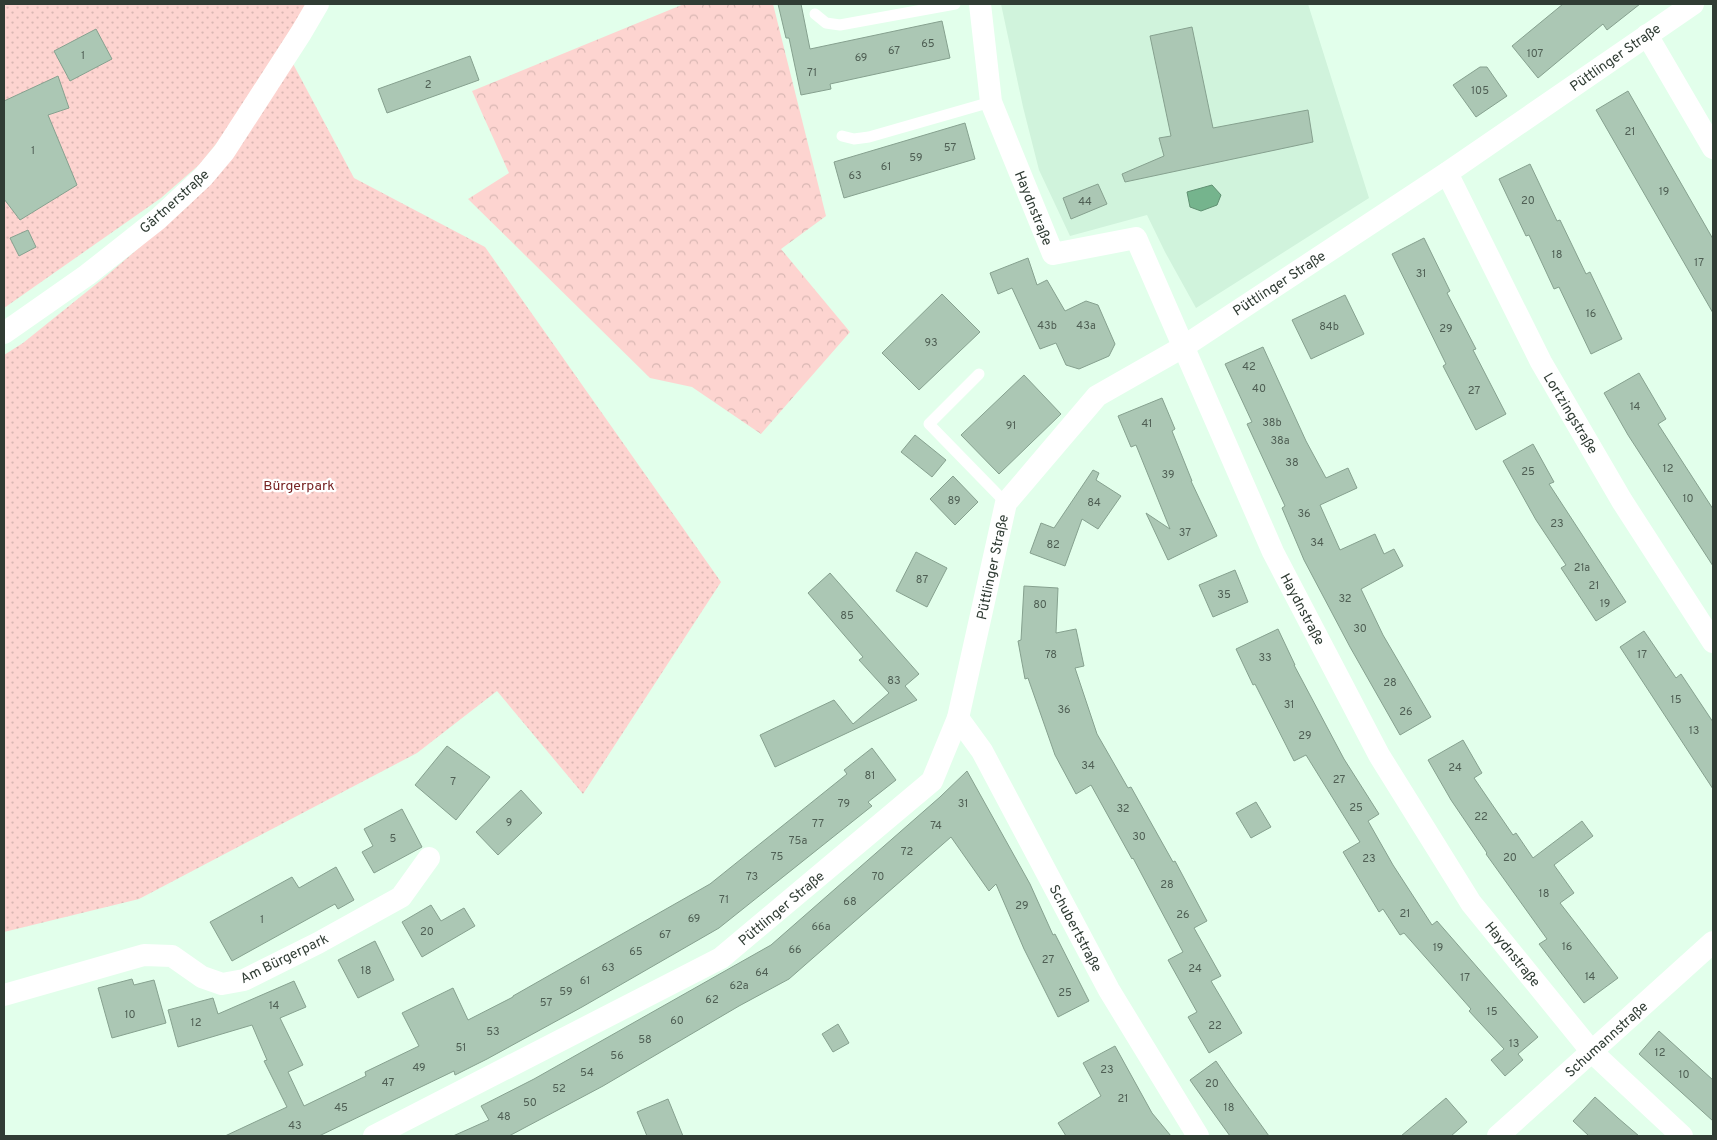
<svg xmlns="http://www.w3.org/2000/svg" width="1717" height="1140" viewBox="0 0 1717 1140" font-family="Overpass,sans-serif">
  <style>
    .built { fill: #d0f3dc }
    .forest { fill: url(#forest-crowns) }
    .park { fill: url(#park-dots) }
    .water { fill: #75b48d; stroke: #609072 }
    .building { fill: #abc7b4; stroke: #86a18f }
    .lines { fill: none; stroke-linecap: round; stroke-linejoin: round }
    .service { stroke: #fff; stroke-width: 11 }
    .minor { stroke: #fff; stroke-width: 22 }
    .labels { text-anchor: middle; stroke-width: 4.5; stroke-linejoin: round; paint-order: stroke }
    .number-label { font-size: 11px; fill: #4f5f54 }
    .street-label { font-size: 14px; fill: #303c34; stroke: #fff }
    .park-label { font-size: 14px; fill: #772323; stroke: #fff }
  </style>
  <defs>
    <pattern id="forest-crowns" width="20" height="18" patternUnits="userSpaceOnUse" patternTransform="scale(1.25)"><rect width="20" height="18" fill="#fdd4d0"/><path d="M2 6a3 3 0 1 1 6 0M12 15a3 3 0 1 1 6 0" fill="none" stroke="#d9b7b3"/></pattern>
    <pattern id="park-dots" width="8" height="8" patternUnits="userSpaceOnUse" patternTransform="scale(1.25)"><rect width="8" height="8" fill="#fdd4d0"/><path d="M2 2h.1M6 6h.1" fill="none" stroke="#d9b7b3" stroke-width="1.8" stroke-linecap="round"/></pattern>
  </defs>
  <rect width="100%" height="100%" fill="#e2ffeb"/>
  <path class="built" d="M1001 4H1308L1369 198 1196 308 1165 252 1147 215 1070 236 1039 170 1023 107Z"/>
  <path class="forest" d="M684 4H773L826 216 781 249 850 332 761 434 692 387 650 378 468 199 509 173 472 91Z"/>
  <g class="park">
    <path d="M4 4H307L220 139 200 164 161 198 4 308Z"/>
    <path d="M291 60 354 178 485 247 721 582 583 794 497 691 417 753 139 899 4 932V355L23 343 105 277 189 205Z"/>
  </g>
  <path class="water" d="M1212 185 1221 195 1217 205 1201 211 1190 207 1187 192Z"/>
  <g class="building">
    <path d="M778 4H801L810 49 942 21 950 58 830 84 831 89 801 95 789 38H786Z"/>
    <path d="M1563 4H1640L1607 30 1603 24 1538 78 1512 46Z"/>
    <path d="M1192 27 1213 128 1308 110 1313 142 1125 182 1122 174 1164 156 1159 138 1171 136 1150 36Z"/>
    <path d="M96 29 112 59 70 81 54 51Z"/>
    <path d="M470 56 479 80 387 113 378 89Z"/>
    <path d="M1480 67H1487L1507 96 1476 117 1453 85Z"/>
    <path d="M58 76 69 108 48 115 77 185 20 220 4 199V101Z"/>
    <path d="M1628 91 1713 239V313L1596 110Z"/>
    <path d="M965 123 975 159 844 198 834 162Z"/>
    <path d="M1530 164 1557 221 1560 220 1586 274 1590 272 1622 339 1591 354 1559 287 1554 289 1529 235 1526 236 1499 179Z"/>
    <path d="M1098 184 1107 204 1071 219 1063 198Z"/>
    <path d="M28 230 36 247 19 256 10 238Z"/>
    <path d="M1424 238 1450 291 1447 293 1476 349 1473 350 1506 414 1476 430 1443 366 1446 364 1392 254Z"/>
    <path d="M1028 258 1037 285 1047 280 1065 311 1086 301 1098 305 1115 344 1109 356 1079 369 1066 365 1056 343 1040 349 1012 288 998 294 990 273Z"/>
    <path d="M942 294 980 332 919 390 882 353Z"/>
    <path d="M1345 295 1364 334 1311 359 1292 320Z"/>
    <path d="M1263 347 1306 441 1326 478 1348 468 1357 488 1320 505 1340 550 1375 534 1384 554 1394 549 1403 566 1361 589 1383 635 1431 717 1400 735 1350 647 1304 560 1282 508 1285 506 1247 424 1252 422 1225 364Z"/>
    <path d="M1639 373 1666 419 1658 424 1713 509V566L1628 435 1604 393Z"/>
    <path d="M1024 375 1061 414 999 474 961 435Z"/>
    <path d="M1162 398 1175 429 1172 431 1192 481H1191L1217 536 1168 560 1146 513 1170 529 1136 445 1131 447 1118 416Z"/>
    <path d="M915 435 946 460 932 477 901 452Z"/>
    <path d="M1533 444 1554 482 1549 484 1626 602 1596 621 1561 568 1566 565 1536 520 1503 461Z"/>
    <path d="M1093 470 1099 473 1096 480 1121 496 1098 529 1082 519 1065 566 1030 553 1041 523 1054 528Z"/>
    <path d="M953 476 978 502 955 525 930 499Z"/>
    <path d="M916 552 947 568 927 607 896 591Z"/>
    <path d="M1235 570 1248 602 1213 617 1199 585Z"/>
    <path d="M830 573 919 674 905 686 917 700 775 767 760 735 834 700 853 724 889 693 859 660 863 657 808 593Z"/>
    <path d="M1024 586 1058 588 1056 633 1076 629 1084 666 1075 668 1097 734 1128 788 1131 787 1173 862 1175 861 1207 921 1194 928 1221 976 1211 981 1242 1033 1209 1053 1188 1017 1197 1012 1168 960 1183 952 1133 858 1132 859 1091 785 1076 794 1055 755 1028 678 1025 679 1018 641 1021 640Z"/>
    <path d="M1278 629 1295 665H1294L1344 759 1379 814 1368 821 1393 865 1432 925 1437 921 1538 1037 1518 1054 1523 1060 1505 1076 1491 1060 1504 1049 1469 1011 1471 1009 1404 933 1400 935 1383 909 1379 912 1343 852 1360 842 1306 755 1294 761 1255 684 1253 685 1236 649Z"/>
    <path d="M1644 631 1676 678 1681 674 1713 722V789L1620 647Z"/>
    <path d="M1463 740 1482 773 1474 778 1513 835 1516 833 1533 858 1582 821 1593 836 1554 865 1574 893 1560 903 1618 978 1584 1003 1539 944 1547 939 1486 854 1487 853 1451 800 1428 760Z"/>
    <path d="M447 746 490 777 456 820 415 785Z"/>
    <path d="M872 748 896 780 868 802 872 806 719 928 582 1007 487 1059 455 1075 454 1071 319 1136H225L287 1107 264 1061 267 1060 252 1025 178 1047 168 1010 213 998 218 1014 294 981 306 1007 280 1018 303 1065 288 1072 304 1106 366 1076 365 1072 419 1046 402 1013 453 988 468 1020 513 997V996L710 884 847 774 844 770Z"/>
    <path d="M967 771 1030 884 1053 935 1055 934 1089 1001 1058 1017 1024 949 996 884 989 891 951 837 789 979 739 1006 603 1086 509 1136H453L489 1120 481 1106 534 1079 771 945 940 797Z"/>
    <path d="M521 790 542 813 498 855 476 832Z"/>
    <path d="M1256 802 1271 827 1251 838 1236 813Z"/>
    <path d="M402 809 422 847 374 873 362 852 373 846 364 829Z"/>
    <path d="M336 867 354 900 338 909 335 904 232 961 210 922 292 877 299 888Z"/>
    <path d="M431 905 441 921 464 908 475 926 422 957 402 922Z"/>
    <path d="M375 941 394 980 358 998 338 960Z"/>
    <path d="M132 979 134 985 154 980 166 1023 112 1038 98 988Z"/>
    <path d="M838 1024 849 1043 833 1052 822 1034Z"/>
    <path d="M1659 1031 1713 1080V1121L1639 1054Z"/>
    <path d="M1115 1046 1152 1113 1171 1136H1066L1058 1123 1101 1096 1083 1063Z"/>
    <path d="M1216 1061 1233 1086 1269 1136H1230L1207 1104 1190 1080Z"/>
    <path d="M1595 1097 1618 1118 1639 1136H1589L1573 1121Z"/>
    <path d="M1446 1098 1467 1122 1451 1136H1401Z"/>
    <path d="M668 1099 683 1136H647L637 1112Z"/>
  </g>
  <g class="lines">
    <g class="service">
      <path d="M815 14 826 23 840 25 955 4"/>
      <path d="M842 136 854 139 869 137 991 102"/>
      <path d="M979 374 929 424 1006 503"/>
    </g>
    <g class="minor">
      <path d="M980 4 991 102 1053 254 1136 238 1273 552 1379 755 1471 903 1592 1052 1682 1136"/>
      <path d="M1647 35 1713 148"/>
      <path d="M1447 173 1541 362 1622 501 1713 642"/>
      <path d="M4 333 87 275 158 219 203 177 224 152 301 33 318 4"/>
      <path d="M958 718 982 751 1109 990 1198 1136"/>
      <path d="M4 995 144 955 172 956 202 977 222 984 244 980 318 943 401 897 429 858"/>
      <path d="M374 1136 721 958 932 781 958 718 1006 503 1097 396 1183 347 1447 173 1693 4"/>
      <path d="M1498 1136 1713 942"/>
    </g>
  </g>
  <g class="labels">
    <g class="number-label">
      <text x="928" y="47">65</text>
      <text x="894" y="54">67</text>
      <text x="1535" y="57">107</text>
      <text x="83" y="59">1</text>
      <text x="861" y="61">69</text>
      <text x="812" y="76">71</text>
      <text x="428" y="88">2</text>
      <text x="1480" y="94">105</text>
      <text x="1630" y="135">21</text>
      <text x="950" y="151">57</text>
      <text x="33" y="154">1</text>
      <text x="916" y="161">59</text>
      <text x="886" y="170">61</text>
      <text x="855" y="179">63</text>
      <text x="1664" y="195">19</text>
      <text x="1528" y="204">20</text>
      <text x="1085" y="205">44</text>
      <text x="1557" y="258">18</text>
      <text x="1699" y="266">17</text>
      <text x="1421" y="277">31</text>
      <text x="1591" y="317">16</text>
      <text x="1047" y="329">43b</text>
      <text x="1086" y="329">43a</text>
      <text x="1329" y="330">84b</text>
      <text x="1446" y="332">29</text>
      <text x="931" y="346">93</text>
      <text x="1249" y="370">42</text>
      <text x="1259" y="392">40</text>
      <text x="1474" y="394">27</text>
      <text x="1635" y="410">14</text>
      <text x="1272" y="426">38b</text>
      <text x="1147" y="427">41</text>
      <text x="1011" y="429">91</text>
      <text x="1280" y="444">38a</text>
      <text x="1292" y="466">38</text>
      <text x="1668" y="472">12</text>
      <text x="1528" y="475">25</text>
      <text x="1168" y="478">39</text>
      <text x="1688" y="502">10</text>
      <text x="954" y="504">89</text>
      <text x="1094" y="506">84</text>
      <text x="1304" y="517">36</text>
      <text x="1557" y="527">23</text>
      <text x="1185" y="536">37</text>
      <text x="1317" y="546">34</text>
      <text x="1053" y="548">82</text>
      <text x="1582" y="571">21a</text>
      <text x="922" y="583">87</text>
      <text x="1594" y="589">21</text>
      <text x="1224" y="598">35</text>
      <text x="1345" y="602">32</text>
      <text x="1605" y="607">19</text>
      <text x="1040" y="608">80</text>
      <text x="847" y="619">85</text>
      <text x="1360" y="632">30</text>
      <text x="1051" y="658">78</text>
      <text x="1642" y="658">17</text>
      <text x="1265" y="661">33</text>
      <text x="894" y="684">83</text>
      <text x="1390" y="686">28</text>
      <text x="1676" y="703">15</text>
      <text x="1289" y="708">31</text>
      <text x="1064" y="713">36</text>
      <text x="1406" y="715">26</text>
      <text x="1694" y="734">13</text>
      <text x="1305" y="739">29</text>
      <text x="1088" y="769">34</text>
      <text x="1455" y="771">24</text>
      <text x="870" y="779">81</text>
      <text x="1339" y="783">27</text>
      <text x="453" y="785">7</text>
      <text x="844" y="807">79</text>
      <text x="963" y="807">31</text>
      <text x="1356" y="811">25</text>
      <text x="1123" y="812">32</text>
      <text x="1481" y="820">22</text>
      <text x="509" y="826">9</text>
      <text x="818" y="827">77</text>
      <text x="936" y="829">74</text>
      <text x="1139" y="840">30</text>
      <text x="393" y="842">5</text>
      <text x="798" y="844">75a</text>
      <text x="907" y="855">72</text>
      <text x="777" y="860">75</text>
      <text x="1510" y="861">20</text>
      <text x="1369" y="862">23</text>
      <text x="752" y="880">73</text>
      <text x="878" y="880">70</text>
      <text x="1167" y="888">28</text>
      <text x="1544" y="897">18</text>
      <text x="724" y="903">71</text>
      <text x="850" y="905">68</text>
      <text x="1022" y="909">29</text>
      <text x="1405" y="917">21</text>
      <text x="1183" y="918">26</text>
      <text x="694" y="922">69</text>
      <text x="262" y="923">1</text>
      <text x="821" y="930">66a</text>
      <text x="427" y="935">20</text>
      <text x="665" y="938">67</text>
      <text x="1567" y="950">16</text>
      <text x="1438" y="951">19</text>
      <text x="795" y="953">66</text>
      <text x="636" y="955">65</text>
      <text x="1048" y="963">27</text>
      <text x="608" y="971">63</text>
      <text x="1195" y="972">24</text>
      <text x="366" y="974">18</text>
      <text x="762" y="976">64</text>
      <text x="1590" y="980">14</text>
      <text x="1465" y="981">17</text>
      <text x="585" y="984">61</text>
      <text x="739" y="989">62a</text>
      <text x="566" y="995">59</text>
      <text x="1065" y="996">25</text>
      <text x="712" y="1003">62</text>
      <text x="546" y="1006">57</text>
      <text x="274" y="1009">14</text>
      <text x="1492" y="1015">15</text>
      <text x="130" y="1018">10</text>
      <text x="677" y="1024">60</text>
      <text x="196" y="1026">12</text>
      <text x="1215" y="1029">22</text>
      <text x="493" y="1035">53</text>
      <text x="645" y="1043">58</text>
      <text x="1514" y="1047">13</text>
      <text x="461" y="1051">51</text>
      <text x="1660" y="1056">12</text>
      <text x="617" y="1059">56</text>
      <text x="419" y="1071">49</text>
      <text x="1107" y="1073">23</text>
      <text x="587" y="1076">54</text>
      <text x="1684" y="1078">10</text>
      <text x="388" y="1086">47</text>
      <text x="1212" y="1087">20</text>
      <text x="559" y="1092">52</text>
      <text x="1123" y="1102">21</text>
      <text x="530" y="1106">50</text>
      <text x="341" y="1111">45</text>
      <text x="1229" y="1111">18</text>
      <text x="504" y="1120">48</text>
      <text x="295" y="1129">43</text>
    </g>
    <g class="street-label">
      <text transform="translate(1615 57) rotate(-35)" y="5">Püttlinger Straße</text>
      <text transform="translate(174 201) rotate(-42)" y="5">Gärtnerstraße</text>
      <text transform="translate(1034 208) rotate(68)" y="5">Haydnstraße</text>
      <text transform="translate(1279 283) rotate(-33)" y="5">Püttlinger Straße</text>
      <text transform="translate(1571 413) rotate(59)" y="5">Lortzingstraße</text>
      <text transform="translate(992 567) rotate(-78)" y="5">Püttlinger Straße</text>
      <text transform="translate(1303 609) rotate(62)" y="5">Haydnstraße</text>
      <text transform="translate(781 908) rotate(-40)" y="5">Püttlinger Straße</text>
      <text transform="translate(1076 928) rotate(62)" y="5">Schubertstraße</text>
      <text transform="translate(1513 954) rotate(51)" y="5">Haydnstraße</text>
      <text transform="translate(284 958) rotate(-26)" y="5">Am Bürgerpark</text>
      <text transform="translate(1606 1039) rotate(-42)" y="5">Schumannstraße</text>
    </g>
    <g class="park-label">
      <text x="299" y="490">Bürgerpark</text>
    </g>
  </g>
  <rect width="1717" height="1140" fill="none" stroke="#303c34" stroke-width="10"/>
</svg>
